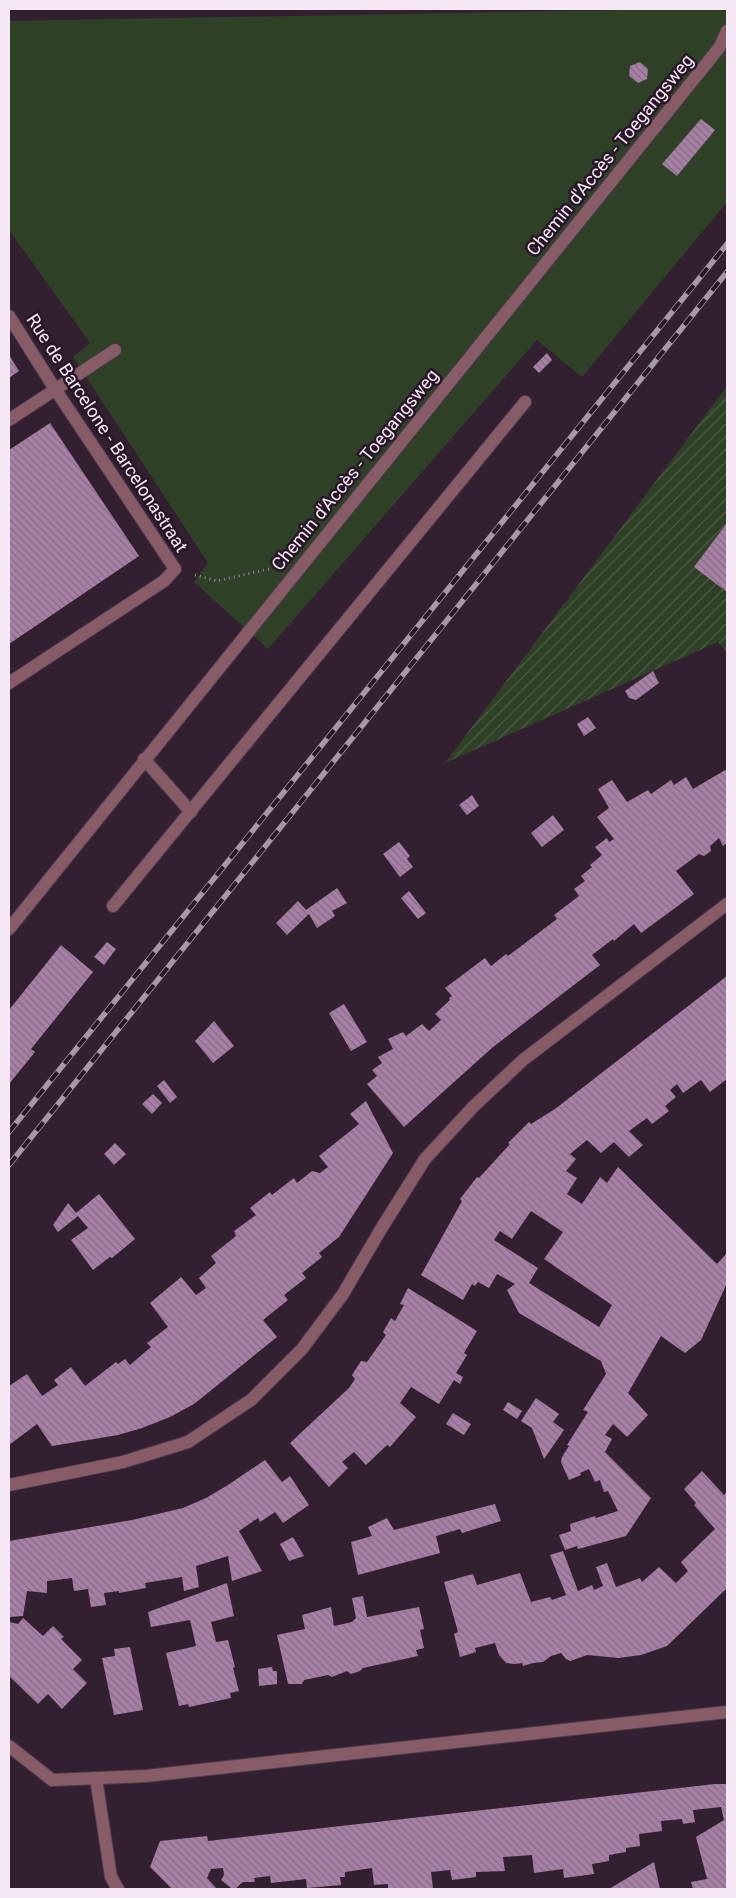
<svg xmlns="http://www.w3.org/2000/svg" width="736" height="1898" viewBox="0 0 736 1898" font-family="Roboto,sans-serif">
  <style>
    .park { fill: #2e4126 }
    .garden { fill: url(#garden-furrows) }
    .building { fill: url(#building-back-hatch); fill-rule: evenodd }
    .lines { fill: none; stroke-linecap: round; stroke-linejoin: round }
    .minor-casing { stroke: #4d3c4c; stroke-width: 14 }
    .path { stroke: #978796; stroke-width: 3; stroke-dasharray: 1 4; stroke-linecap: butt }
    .minor { stroke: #875c67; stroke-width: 12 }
    .rail-casing { stroke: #a798a6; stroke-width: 5.5 }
    .rail { stroke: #271627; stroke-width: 4; stroke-dasharray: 11; stroke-linecap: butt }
    .labels { text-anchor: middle; stroke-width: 5; stroke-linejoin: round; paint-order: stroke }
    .street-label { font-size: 18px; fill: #f6e9f5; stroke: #271627 }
  </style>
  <defs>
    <pattern id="garden-furrows" width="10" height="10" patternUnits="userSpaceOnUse" patternTransform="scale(1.25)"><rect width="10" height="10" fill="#2e4126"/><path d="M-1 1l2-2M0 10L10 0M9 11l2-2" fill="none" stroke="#4d5c46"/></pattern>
    <pattern id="building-back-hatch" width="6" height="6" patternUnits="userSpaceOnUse" patternTransform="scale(1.25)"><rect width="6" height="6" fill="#a780a5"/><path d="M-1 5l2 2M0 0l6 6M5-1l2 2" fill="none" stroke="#866c85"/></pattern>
  </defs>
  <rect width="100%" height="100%" fill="#322031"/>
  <path class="park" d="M683 9H727V202L582 377 537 340 268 649 194 582 208 563 73 357 90 343 9 230V21Z"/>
  <path class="garden" d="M727 386V653L718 642 445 763Z"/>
  <g class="building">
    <path d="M640 62 648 69 647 79 638 83 629 76 630 66Z"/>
    <path d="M701 119 715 130 677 176 662 164Z"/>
    <path d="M547 353 552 360 539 373 533 367Z"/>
    <path d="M9 355 19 371 9 378Z"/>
    <path d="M50 423 139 556 9 644V450Z"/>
    <path d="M727 523V592L694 567Z"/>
    <path d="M653 671 659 683 636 700 629 698 625 691Z"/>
    <path d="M588 717 596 728 584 736 577 724Z"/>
    <path d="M727 769V843L723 846 719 838 710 846 711 851 704 856 699 854 676 871 694 894 641 933 634 924 614 941 613 939 592 955 600 965 493 1047 404 1127 367 1084 377 1076 372 1070 382 1063 378 1057 393 1049 388 1039 403 1032 406 1036 422 1024 429 1031 441 1020 435 1014 450 1000 449 998 452 996 445 988 485 958 491 966 506 954 508 956 557 919 554 915 579 896 574 889 585 881 581 876 592 867 590 865 602 855 595 847 607 838 609 842 614 839 597 817 609 808 598 789 612 780 627 802 648 790 651 794 671 780 674 785 686 777 693 789Z"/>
    <path d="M472 795 479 806 467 815 459 805Z"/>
    <path d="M553 815 564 830 542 847 531 833Z"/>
    <path d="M399 842 410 856 407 859 413 867 400 877 383 854Z"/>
    <path d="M337 888 347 903 332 911 335 916 317 928 309 914 287 935 276 923 298 901 306 910Z"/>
    <path d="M409 891 426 913 418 919 401 898Z"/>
    <path d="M107 942 116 949 104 965 94 957Z"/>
    <path d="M61 945 93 972 31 1049 35 1052 9 1084V1010Z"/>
    <path d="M727 976V1079L710 1092 701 1080 683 1093 677 1084 670 1090 676 1097 665 1106 669 1111 652 1124 647 1118 629 1131 643 1145 629 1157 614 1142 601 1153 587 1140 570 1154 576 1159 566 1171 577 1178 567 1194 582 1204 600 1177 607 1183 618 1167 717 1264 727 1253V1283L701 1340 685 1353 661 1336 628 1393 648 1415 627 1437 613 1424 605 1435 612 1439 605 1452 651 1498 626 1536 578 1549 577 1546 565 1550 559 1535 571 1531 570 1524 595 1516 596 1518 618 1511 608 1491 604 1492 600 1480 595 1482 589 1469 580 1473 581 1475 569 1480 561 1462 562 1457 569 1446 567 1445 588 1412 583 1410 606 1374 601 1361 519 1313 507 1290 515 1284 497 1274 489 1288 478 1282 475 1286 472 1284 463 1300 421 1275 462 1201 460 1199 477 1177 479 1178 510 1144 508 1143 529 1122 531 1124 555 1109ZM531 1211 563 1232 544 1259 612 1305 599 1327 529 1283 538 1268 494 1240 500 1231 512 1239Z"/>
    <path d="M344 1004 367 1042 351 1051 329 1013Z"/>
    <path d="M214 1021 234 1046 213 1063 195 1041Z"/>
    <path d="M164 1080 177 1097 170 1103 157 1086Z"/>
    <path d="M153 1094 162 1103 152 1114 142 1104Z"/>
    <path d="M366 1101 393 1153 339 1237 319 1253 322 1257 302 1273 306 1278 284 1295 288 1300 263 1320 277 1337 194 1404 170 1417 142 1428 118 1435 52 1446 37 1424 9 1445V1386L27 1374 42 1396 58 1385 54 1380 71 1367 85 1386 116 1362 118 1364 125 1359 130 1365 151 1347 147 1343 168 1327 150 1303 181 1277 196 1295 206 1288 199 1278 216 1263 211 1256 236 1236 234 1231 256 1215 250 1208 270 1192 272 1195 294 1178 297 1183 312 1171 320 1173 328 1167 319 1156 359 1124 350 1114Z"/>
    <path d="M115 1143 126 1154 114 1165 104 1154Z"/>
    <path d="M99 1194 135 1239 112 1258 110 1257 93 1270 71 1240 88 1228 78 1216 58 1232 53 1225 68 1203 76 1213Z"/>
    <path d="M408 1288 477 1331 464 1353 467 1355 456 1373 463 1377 460 1384 454 1380 439 1404 411 1387 400 1403 416 1417 390 1447 387 1445 366 1465 354 1452 342 1462 348 1468 329 1487 290 1443 349 1388 355 1379 352 1375 361 1361 367 1362 386 1335 383 1332 391 1318 395 1321 400 1312 404 1305 400 1304Z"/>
    <path d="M536 1398 559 1414 553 1422 564 1430 544 1459 532 1428 521 1421Z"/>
    <path d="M508 1402 522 1411 517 1419 503 1410Z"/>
    <path d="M453 1413 471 1424 464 1435 446 1424Z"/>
    <path d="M265 1460 282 1482 290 1476 309 1505 283 1523 275 1512 260 1522 258 1518 239 1531 262 1571 232 1581 228 1556 196 1566 199 1587 184 1591 182 1577 145 1583 146 1588 119 1593V1591L104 1593 106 1605 91 1607 88 1589 74 1591 72 1578 47 1581V1593L27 1591 23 1616 9 1617V1541L132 1520 183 1508 206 1498 228 1485Z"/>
    <path d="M702 1471 724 1495 727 1492V1588L667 1646 641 1655 619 1658 587 1655 570 1661 566 1659 561 1653 551 1656 543 1662 533 1663 523 1666 522 1663 515 1664 506 1663 499 1655 495 1643 475 1648 476 1652 460 1657 454 1634 458 1632 444 1582 473 1574 477 1585 520 1573 531 1602 550 1597 552 1600 566 1595 550 1555 563 1551 578 1591 592 1585 594 1590 603 1586 596 1567 607 1563 616 1587 640 1578 642 1582 659 1567 676 1583 688 1571 681 1562 715 1529 694 1505 696 1503 684 1489Z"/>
    <path d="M495 1504 501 1521 462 1533 460 1529 436 1536 440 1553 358 1575 351 1542 372 1536 368 1527 387 1518 394 1530Z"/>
    <path d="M293 1537 304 1556 289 1561 280 1544Z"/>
    <path d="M227 1583 234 1616 211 1622 216 1642 228 1640 235 1667 233 1668 239 1691 230 1693 231 1698 189 1707 188 1704 179 1706 166 1653 196 1646 190 1620 151 1627 148 1612Z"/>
    <path d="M363 1596 367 1617 419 1607 424 1629 420 1630 424 1648 416 1650 418 1656 363 1668 360 1671 351 1674 347 1671 332 1677 328 1675 304 1680 302 1684H288L277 1635 305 1629 302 1615 331 1607 334 1626 352 1622 356 1618 352 1598Z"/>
    <path d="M23 1618 43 1636 53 1626 64 1637 61 1639 82 1660 73 1669 87 1683 62 1709 48 1694 38 1704 9 1676V1622L18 1624Z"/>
    <path d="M130 1647 143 1710 114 1715 102 1658 115 1656 114 1649Z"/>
    <path d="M272 1667 273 1671H277V1684L259 1686 258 1669Z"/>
    <path d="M715 1784H727V1889H693L691 1882 707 1879 696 1837 724 1820 721 1807 693 1810 695 1822 683 1824 682 1819 661 1821 662 1831 639 1834 640 1846 626 1848V1852L609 1855V1861L592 1864 594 1874 564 1878 563 1869 534 1873 532 1855 503 1857 505 1871 476 1872V1877L452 1880 450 1870 431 1872 433 1888 419 1889H388V1884L374 1885 372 1868 345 1872V1877H340L341 1885 307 1888 306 1879 271 1883 270 1876 254 1878 255 1882H243L235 1889H232L221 1880 224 1875 223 1868 211 1869 207 1878 217 1889H172L150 1867 160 1841 207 1836 208 1841Z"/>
    <path d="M654 1862 660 1889H609Z"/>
  </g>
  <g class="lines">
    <defs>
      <g id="minor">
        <path d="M9 316 55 389 175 569 164 581 9 683"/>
        <path d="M9 420 115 350"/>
        <path d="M144 759 191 812"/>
        <path d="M113 906 525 402"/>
        <path d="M9 929 719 48 727 31"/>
        <path d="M9 1485 123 1462 188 1442 251 1400 302 1349 343 1294 381 1229 425 1159 473 1107 523 1060 727 904"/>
        <path d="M9 1746 52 1780 146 1776 727 1712"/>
        <path d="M96 1778 111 1877 118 1889"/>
      </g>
    </defs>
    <use href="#minor" class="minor-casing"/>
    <path class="path" d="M195 575 217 581 269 569"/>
    <use href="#minor" class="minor"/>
    <defs>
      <g id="rail">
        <path d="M9 1132 727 244"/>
        <path d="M9 1165 727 272"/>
      </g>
    </defs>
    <use href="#rail" class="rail-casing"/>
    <use href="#rail" class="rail"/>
  </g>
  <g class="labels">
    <g class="street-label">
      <text transform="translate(610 155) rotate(-51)" y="6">Chemin d'Accès - Toegangsweg</text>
      <text transform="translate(107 433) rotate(57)" y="6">Rue de Barcelone - Barcelonastraat</text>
      <text transform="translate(355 470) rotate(-51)" y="6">Chemin d'Accès - Toegangsweg</text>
    </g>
  </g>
  <rect width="736" height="1898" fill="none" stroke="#f6e9f5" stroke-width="20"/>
</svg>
